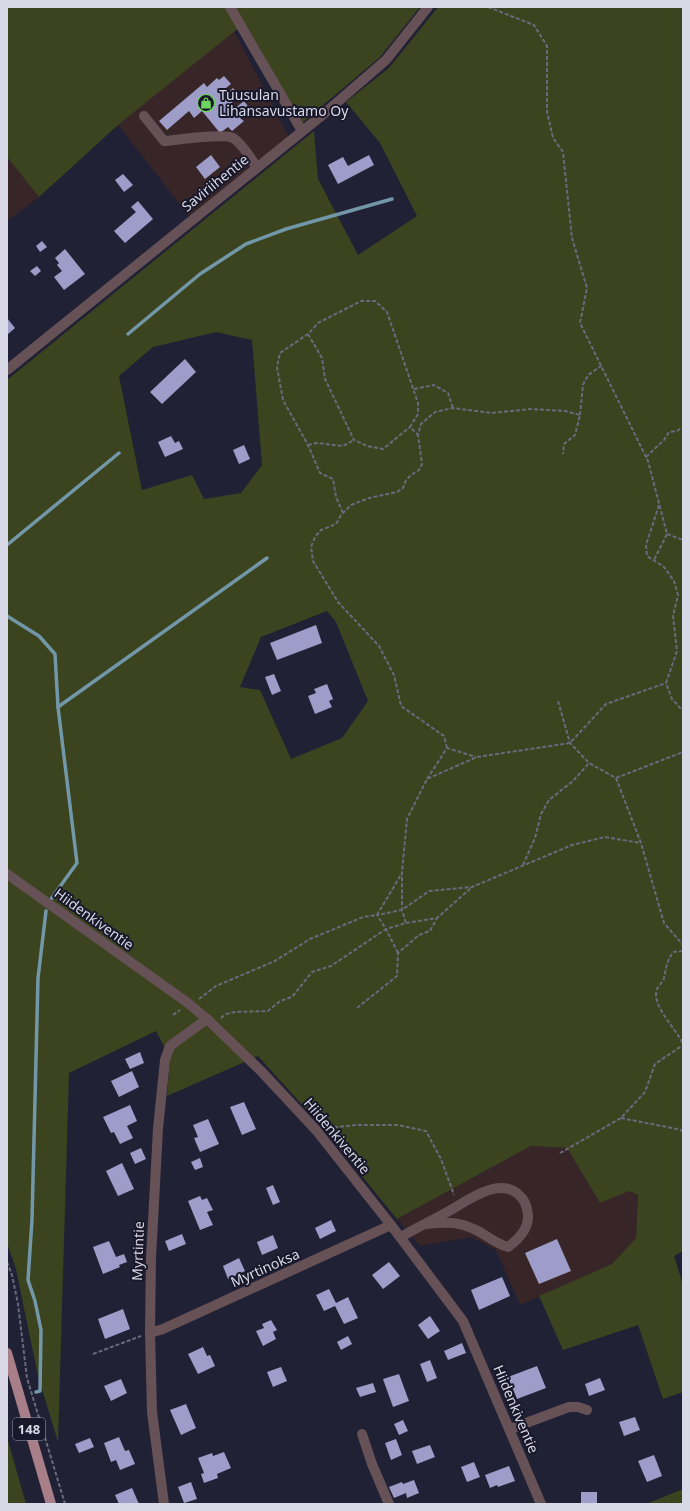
<svg xmlns="http://www.w3.org/2000/svg" width="690" height="1511" viewBox="0 0 690 1511" font-family="'Noto Sans',sans-serif">
  <style>
    .industrial { fill: #382527 }
    .green { fill: #3b431f; fill-rule: evenodd }
    .lines { fill: none; stroke-linecap: round; stroke-linejoin: round }
    .stream { stroke: #7297a8; stroke-width: 3.5 }
    .building { fill: #9e9cc8 }
    .path { stroke: #6a6a7c; stroke-width: 2; stroke-dasharray: 4 2; stroke-linecap: butt }
    .minor { stroke: #665157; stroke-width: 10 }
    .major { stroke: #a87e89; stroke-width: 10 }
    .labels { text-anchor: middle; stroke-width: 4; stroke-linejoin: round; paint-order: stroke }
    .shield { fill: #18182a; stroke: #9e9eae; stroke-width: 1 }
    .shield-label { font-size: 13px; font-weight: bold; fill: #d8d8e6 }
    .poi-label { font-size: 14px; fill: #d8d8e6; stroke: #18182a; text-anchor: start }
    .street-label { font-size: 14px; fill: #d8d8e6; stroke: #18182a }
  </style>
  <rect width="100%" height="100%" fill="#212135"/>
  <g class="industrial">
    <path d="M234 31 289 137 189 216 118 125Z"/>
    <path d="M7 157 39 197 7 221Z"/>
    <path d="M531 1146 567 1148 600 1203 629 1190 638 1195 636 1238 612 1264 520 1305 496 1250 471 1237 420 1246 397 1219Z"/>
  </g>
  <g class="green">
    <path d="M7 7H420L380 57 302 123 245 23 118 125 39 197 7 157Z"/>
    <path d="M438 7H683V1251L674 1256 683 1285V1392L663 1399 638 1325 563 1350 539 1296 612 1264 636 1238 638 1195 629 1191 600 1203 567 1148 531 1146 397 1219 315 1119 258 1056 167 1096 170 1058 156 1031 69 1073 58 1442 38 1376 16 1269 7 1243V380L314 131 318 179 358 255 417 216 380 143 346 102 389 68ZM216 332 252 340 262 465 241 493 204 499 192 475 142 490 119 376 153 347ZM327 611 336 622 368 701 342 738 291 759 260 690 240 687 261 637Z"/>
    <path d="M7 1437 26 1504H7Z"/>
    <path d="M683 1489V1504H646Z"/>
  </g>
  <g class="lines">
    <g class="stream">
      <path d="M128 334 200 274 246 244 286 229 392 199"/>
      <path d="M7 545 119 453"/>
      <path d="M7 616 39 636 55 654 58 707 77 863 51 899"/>
      <path d="M58 707 267 558"/>
      <path d="M36 1392 40 1391 41 1330 35 1301 28 1280 32 1220 38 978 46 911"/>
    </g>
  </g>
  <g class="building">
    <path d="M224 76 231 84 226 88 229 92 233 88 240 97 230 104 234 109 244 101 250 109 240 118 244 121 232 131 228 127 220 133 202 111 194 118 189 111 167 130 159 121 204 83 207 87 217 78 219 80Z"/>
    <path d="M211 155 220 167 205 179 196 167Z"/>
    <path d="M369 155 374 165 338 184 328 165 343 157 348 166Z"/>
    <path d="M123 174 133 185 124 192 115 180Z"/>
    <path d="M138 201 153 219 125 243 114 231 136 212 131 207Z"/>
    <path d="M42 241 47 247 40 252 36 246Z"/>
    <path d="M65 249 85 274 64 290 54 277 62 271 57 265 59 263 55 258Z"/>
    <path d="M37 266 41 271 35 276 30 271Z"/>
    <path d="M7 318 15 328 7 335Z"/>
    <path d="M185 359 196 372 162 404 150 392Z"/>
    <path d="M171 436 175 443 179 441 183 449 165 457 158 442Z"/>
    <path d="M244 445 250 459 239 464 233 450Z"/>
    <path d="M316 625 322 643 277 660 270 643Z"/>
    <path d="M274 674 281 691 272 695 265 677Z"/>
    <path d="M327 684 333 699 329 701 332 707 315 714 308 696 316 693 314 689Z"/>
    <path d="M140 1052 144 1063 130 1069 125 1059Z"/>
    <path d="M132 1071 139 1087 119 1097 111 1081Z"/>
    <path d="M244 1102 256 1129 242 1135 230 1107Z"/>
    <path d="M130 1105 137 1121 127 1126 133 1138 120 1144 114 1132 111 1133 103 1117Z"/>
    <path d="M208 1119 219 1144 200 1152 194 1138 198 1137 193 1125Z"/>
    <path d="M141 1148 146 1159 135 1164 130 1153Z"/>
    <path d="M200 1158 203 1167 195 1170 191 1162Z"/>
    <path d="M122 1163 134 1189 118 1196 106 1171Z"/>
    <path d="M273 1185 280 1202 273 1205 266 1188Z"/>
    <path d="M200 1196 202 1200 207 1198 213 1210 207 1212 213 1225 200 1230 188 1201Z"/>
    <path d="M331 1220 336 1231 320 1239 315 1228Z"/>
    <path d="M182 1234 186 1244 169 1251 165 1241Z"/>
    <path d="M273 1235 278 1248 262 1255 257 1242Z"/>
    <path d="M557 1239 571 1271 539 1284 525 1253Z"/>
    <path d="M109 1241 116 1257 124 1254 127 1262 119 1265 120 1267 103 1274 93 1247Z"/>
    <path d="M239 1258 245 1271 228 1279 223 1266Z"/>
    <path d="M389 1262 400 1276 383 1289 372 1275Z"/>
    <path d="M502 1277 510 1296 479 1310 471 1290Z"/>
    <path d="M329 1289 336 1303 348 1297 358 1318 344 1324 335 1306 324 1311 316 1295Z"/>
    <path d="M123 1309 130 1329 105 1339 98 1319Z"/>
    <path d="M430 1316 440 1331 428 1339 418 1325Z"/>
    <path d="M271 1320 277 1330 273 1332 276 1339 263 1346 256 1331 264 1328 262 1324Z"/>
    <path d="M348 1336 352 1344 341 1350 337 1342Z"/>
    <path d="M462 1343 466 1353 448 1360 444 1351Z"/>
    <path d="M203 1347 207 1356 210 1355 215 1366 198 1374 188 1354Z"/>
    <path d="M430 1360 437 1378 427 1382 420 1364Z"/>
    <path d="M537 1366 546 1388 517 1399 508 1377Z"/>
    <path d="M281 1367 287 1381 273 1387 267 1372Z"/>
    <path d="M399 1374 409 1401 393 1407 383 1379Z"/>
    <path d="M600 1378 605 1390 589 1396 585 1384Z"/>
    <path d="M121 1379 127 1393 111 1401 104 1386Z"/>
    <path d="M373 1383 376 1392 360 1397 356 1388Z"/>
    <path d="M186 1404 196 1428 181 1435 170 1410Z"/>
    <path d="M635 1417 640 1430 624 1436 619 1422Z"/>
    <path d="M403 1420 408 1431 399 1435 394 1424Z"/>
    <path d="M119 1437 125 1451 129 1450 135 1464 120 1470 116 1460 111 1462 104 1443Z"/>
    <path d="M90 1438 94 1447 79 1453 75 1444Z"/>
    <path d="M396 1439 402 1455 391 1460 385 1443Z"/>
    <path d="M430 1445 435 1457 417 1464 412 1451Z"/>
    <path d="M224 1452 231 1468 217 1474 218 1478 204 1483 201 1474 204 1473 198 1458 212 1453 213 1456Z"/>
    <path d="M654 1455 662 1476 647 1482 638 1461Z"/>
    <path d="M474 1462 480 1477 467 1482 461 1467Z"/>
    <path d="M509 1466 515 1481 498 1487 497 1485 490 1488 485 1475Z"/>
    <path d="M414 1480 419 1493 407 1498 406 1493 394 1498 389 1487 402 1482 403 1484Z"/>
    <path d="M191 1482 197 1499 184 1503 178 1487Z"/>
    <path d="M132 1488 139 1504H119L115 1495Z"/>
    <rect x="581" y="1492" width="16" height="12"/>
  </g>
  <g class="lines">
    <g class="path">
      <path d="M488 7 534 25 547 46V112L553 138 563 152 572 238 587 288 580 323 648 461 667 534 654 560"/>
      <path d="M308 334 322 358 325 379 354 440 367 446 383 449 410 427"/>
      <path d="M414 389 434 385 448 393 453 408"/>
      <path d="M580 415 583 385 588 375 601 366"/>
      <path d="M308 445 317 443 343 446 354 440"/>
      <path d="M646 457 664 440 669 432 677 431 683 427"/>
      <path d="M659 505 646 545 647 556 664 567 674 581 678 595 673 616 677 651 666 683 672 699 683 711"/>
      <path d="M343 513 336 497 333 479 320 473 308 445 283 400 277 367 280 353 308 334 318 323 361 301H375L387 312 418 403V414L410 427 418 435"/>
      <path d="M667 534 683 540"/>
      <path d="M558 701 570 743 589 763 616 778 641 843 664 923 683 945"/>
      <path d="M447 748 444 736 401 706 394 675 379 646 338 602 313 561 311 547 315 537 321 530 336 524 341 515 351 505 369 498 397 492 403 488 406 480 411 475 419 470 422 464 418 435 421 424 435 412 453 408 492 413 531 409 565 411 580 415 575 435 564 444 563 454"/>
      <path d="M616 778 683 752"/>
      <path d="M427 779 447 748 476 757"/>
      <path d="M523 865 535 838 541 814 549 800 573 781 589 763"/>
      <path d="M406 923 437 918 471 888"/>
      <path d="M683 951 673 952C667 961 666 968 664 978 663 982 659 985 657 989 651 1006 676 1028 683 1044"/>
      <path d="M398 953 386 929 406 923 402 910V872L407 819 427 779 477 757 570 743 606 704 666 683"/>
      <path d="M199 999 216 986 275 961 310 939 363 917 377 915 402 873"/>
      <path d="M357 1008 397 976 398 953 419 935 430 931 437 918"/>
      <path d="M173 1015 180 1010"/>
      <path d="M221 1018 226 1014 235 1012 268 1011 280 1001 292 997 312 972 331 966 386 929 377 915 402 910 429 891 472 887 572 845 605 837 641 843"/>
      <path d="M621 1118 677 1129 683 1131"/>
      <path d="M328 1128 356 1125H398L426 1131 441 1159 454 1195"/>
      <path d="M560 1153 621 1118 645 1092 655 1064 683 1045"/>
      <path d="M7 1262 12 1275 18 1304 27 1378 65 1504"/>
      <path d="M93 1354 141 1336"/>
    </g>
    <g class="minor">
      <path d="M230 7 302 131"/>
      <path d="M144 116 164 141C177 140 223 133 233 138 243 144 250 158 257 167"/>
      <path d="M7 370 326 112 386 60 428 7"/>
      <path d="M7 874 188 1003 207 1019 261 1071 316 1130 391 1225 463 1321 541 1504"/>
      <path d="M401 1237C416 1228 433 1220 449 1211 467 1201 498 1177 518 1194 525 1200 527 1206 528 1215 529 1229 519 1239 508 1247 497 1244 490 1238 480 1232 459 1221 448 1222 425 1224"/>
      <path d="M150 1333 163 1329 391 1225"/>
      <path d="M510 1429 569 1407H578L587 1410"/>
      <path d="M362 1434 372 1464 389 1504"/>
      <path d="M164 1504 152 1412 150 1333 151 1258 158 1129 165 1060 170 1046 207 1019"/>
    </g>
    <path class="major" d="M7 1353 51 1504"/>
  </g>
  <defs>
    <symbol id="shop-ring" viewBox="-11 -11 22 22"><circle r="9.5" fill="#18182a" stroke="#6ed361" stroke-width="1.5"/><path d="M-5-2.5h2.3a2.7 3.5 0 0 1 5.4 0H5L5.5 6h-11ZM-1.5-2.5h3a1.5 2.3 0 0 0-3 0Z" fill="#6ed361"/></symbol>
  </defs>
  <g fill-rule="evenodd">
    <use href="#shop-ring" x="196" y="93" width="20" height="20"/>
  </g>
  <g class="labels">
    <rect class="shield" x="13" y="1418" width="32" height="22" rx="3"/>
    <g class="shield-label">
      <text x="29" y="1434">148</text>
    </g>
    <g class="poi-label">
      <text x="219" y="100">Tuusulan<tspan x="219" dy="16">Lihansavustamo Oy</tspan></text>
    </g>
    <g class="street-label">
      <text transform="translate(215 183) rotate(-39)" y="5">Saviriihentie</text>
      <text transform="translate(94 919) rotate(36)" y="5">Hiidenkiventie</text>
      <text transform="translate(337 1136) rotate(50)" y="5">Hiidenkiventie</text>
      <text transform="translate(138 1251) rotate(-88)" y="5">Myrtintie</text>
      <text transform="translate(265 1268) rotate(-24)" y="5">Myrtinoksa</text>
      <text transform="translate(516 1409) rotate(67)" y="5">Hiidenkiventie</text>
    </g>
  </g>
  <rect width="690" height="1511" fill="none" stroke="#d8d8e6" stroke-width="16"/>
</svg>
